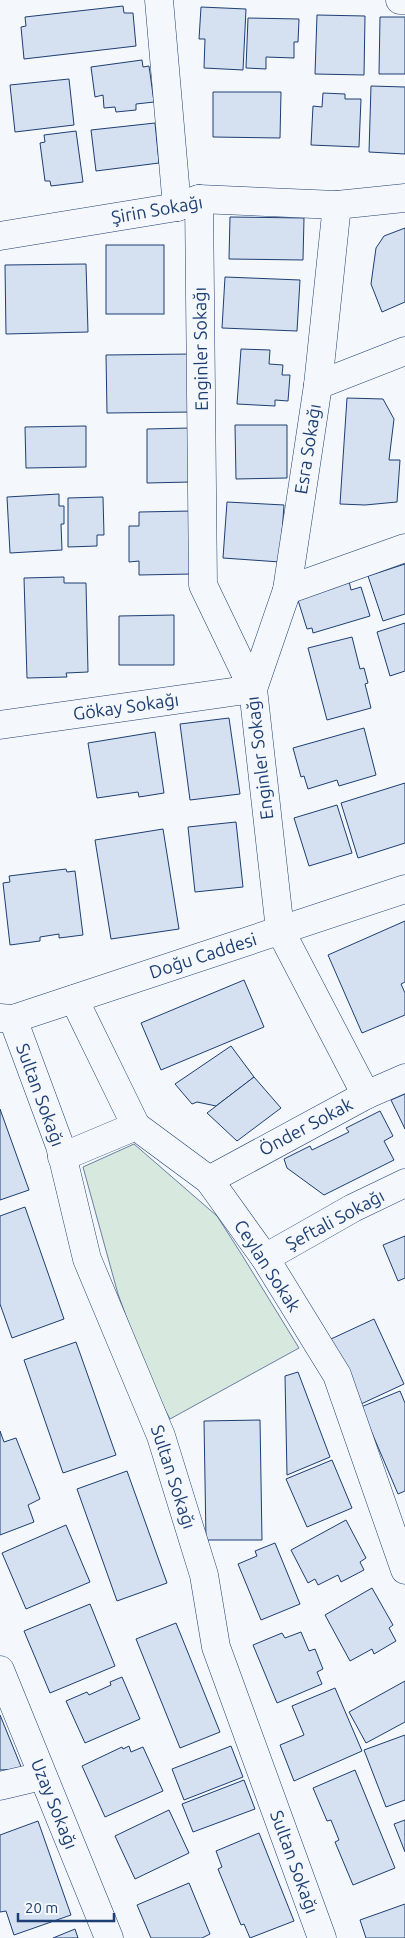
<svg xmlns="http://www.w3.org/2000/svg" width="405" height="1938" viewBox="0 0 405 1938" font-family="Ubuntu,sans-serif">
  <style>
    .green { fill: #d7e8df; stroke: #687fa3 }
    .building { fill: #d5e0f0; stroke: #1d3f73 }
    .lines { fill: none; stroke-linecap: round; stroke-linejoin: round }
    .street-casing { stroke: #1d3f73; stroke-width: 29 }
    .secondary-casing { stroke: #1d3f73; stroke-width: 29 }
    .street { stroke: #f4f7fb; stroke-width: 28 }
    .secondary { stroke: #f4f7fb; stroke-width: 28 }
    .labels { text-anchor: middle; stroke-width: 4; stroke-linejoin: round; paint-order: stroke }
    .street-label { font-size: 18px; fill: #1d3f73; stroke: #f4f7fb }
  </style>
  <rect width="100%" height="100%" fill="#f4f7fb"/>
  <path class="green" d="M134 1144 217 1216 242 1255 299 1348 170 1419 149 1379 118 1294 83 1167Z"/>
  <g class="building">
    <path d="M123 6 124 13H133L136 46 24 59 21 27 26 26 25 17Z"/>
    <path d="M201 7 246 9 243 70 204 68 205 39H199Z"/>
    <path d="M317 15 365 16 364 75 315 74Z"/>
    <path d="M380 17H405V74H379Z"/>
    <path d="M248 18 299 19 298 42H294V58L266 57V69L246 68Z"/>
    <path d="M142 60 143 67 149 66 154 102 136 104V110L116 112 115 107 104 108 103 95 95 97 91 67Z"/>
    <path d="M69 79 74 125 15 132 10 85Z"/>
    <path d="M371 86 405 87V154L369 152Z"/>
    <path d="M213 92H281L280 138 213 137Z"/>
    <path d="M323 93 345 94V99H361L359 147 311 145 313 106 322 107Z"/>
    <path d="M155 123 159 163 96 171 91 130Z"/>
    <path d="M76 131 83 182 51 186 50 181H45L40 143 45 142 44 135Z"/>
    <path d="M230 217 304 218 303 260 229 259Z"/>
    <path d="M405 228V302L382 312 371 284 376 248 384 236Z"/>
    <rect x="106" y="245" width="58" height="69"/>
    <path d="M86 264 88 332 6 334 5 265Z"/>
    <path d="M225 277 300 280 297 331 222 328Z"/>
    <path d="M241 349 270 350 269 364 283 365 282 375H290L288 401 275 400V406L237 404Z"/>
    <path d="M192 354 193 412 107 413 106 355Z"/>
    <path d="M347 398 383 399 394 419 389 460H400L397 502 365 505 340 504Z"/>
    <path d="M235 425H287V478L236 479Z"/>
    <path d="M86 426V467L26 468 25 427Z"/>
    <path d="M190 428V482L147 483V429Z"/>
    <path d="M59 494V506H64V524H61L62 550 10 553 7 497Z"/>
    <path d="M103 497 104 535H97V546L68 547V498Z"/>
    <path d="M227 502 284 505 280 562 223 558Z"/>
    <path d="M191 511 192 574 139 575V561L129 562V526H139V512Z"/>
    <path d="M405 564V614L383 621 368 576Z"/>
    <path d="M64 577V583H86L88 672 66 673 67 677 27 678 24 578Z"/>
    <path d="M349 581 351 590 361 587 370 616 313 633 312 628 307 629 297 597Z"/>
    <path d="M174 615V665H119V616Z"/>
    <path d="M405 623V671L390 676 377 632Z"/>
    <path d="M352 637 360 669 364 668 368 683 365 684 371 708 327 720 308 648Z"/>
    <path d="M229 718 240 794 190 800 180 724Z"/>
    <path d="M364 728 376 775 339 786 337 780 308 789 304 776 301 777 293 748Z"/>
    <path d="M155 732 164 793 139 797 138 792 97 798 88 743Z"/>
    <path d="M405 783V843L358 858 341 803Z"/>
    <path d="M337 805 352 853 309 866 294 818Z"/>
    <path d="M236 822 243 887 195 892 188 827Z"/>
    <path d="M163 829 179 929 111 939 95 840Z"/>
    <path d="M66 869 67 872 75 871 83 935 59 938V934L40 937V941L10 945 3 883 10 882 9 876Z"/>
    <path d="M405 921V982L401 984 405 993V1015L362 1033 328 955Z"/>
    <path d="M244 980 264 1027 161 1070 141 1023Z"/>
    <path d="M231 1046 254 1077 216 1106 197 1102 192 1104 175 1084Z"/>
    <path d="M254 1077 281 1108 237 1141 207 1113Z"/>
    <path d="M405 1094V1129L391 1100Z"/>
    <path d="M0 1109 29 1190 0 1200Z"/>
    <path d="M380 1111 393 1136 384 1141 394 1160 324 1195 287 1168 284 1159 310 1146 312 1150 349 1132 346 1128Z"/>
    <path d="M25 1207 64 1319 12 1338 0 1304V1216Z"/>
    <path d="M405 1236V1278L398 1281 383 1245Z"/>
    <path d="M374 1319 404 1384 361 1404 331 1339Z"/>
    <path d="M76 1342 116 1455 63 1473 24 1360Z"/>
    <path d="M298 1372 330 1457 287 1475 285 1376Z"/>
    <path d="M400 1391 405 1403V1491L398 1494 361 1407Z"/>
    <path d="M260 1420 262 1540H206L204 1421Z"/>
    <path d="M0 1431 4 1442 16 1438 40 1499 28 1505 34 1522 0 1535Z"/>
    <path d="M332 1460 352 1508 307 1527 286 1479Z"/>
    <path d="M127 1471 167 1583 117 1601 77 1489Z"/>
    <path d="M346 1520 366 1558 360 1562 364 1570 341 1582 338 1575 318 1585 315 1579 308 1583 291 1550Z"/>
    <path d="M66 1525 90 1582 26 1609 2 1553Z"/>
    <path d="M275 1543 300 1604 261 1620 238 1564 257 1556 255 1551Z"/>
    <path d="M372 1588 393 1625 389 1628 396 1641 374 1654 372 1649 350 1661 325 1615Z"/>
    <path d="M90 1604 115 1666 50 1693 24 1631Z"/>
    <path d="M176 1623 220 1732 180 1748 136 1639Z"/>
    <path d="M301 1632 309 1651 315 1649 323 1669 317 1672 322 1684 277 1703 253 1645 282 1633 285 1638Z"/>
    <path d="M122 1677 140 1719 85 1743 66 1701 87 1692 89 1695 111 1685 110 1682Z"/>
    <path d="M405 1681V1722L366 1743 349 1712Z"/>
    <path d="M335 1688 362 1751 294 1781 280 1745 304 1735 292 1706Z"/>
    <path d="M0 1715 22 1769 0 1770Z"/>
    <path d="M405 1735V1800L386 1807 364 1750Z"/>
    <path d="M129 1746 131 1752 143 1747 163 1791 105 1817 82 1766 122 1747 123 1749Z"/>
    <path d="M231 1746 243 1777 184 1800 172 1769Z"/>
    <path d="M355 1770 395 1868 353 1885 335 1842 339 1840 331 1820 327 1821 313 1788Z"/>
    <path d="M244 1780 255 1809 193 1832 182 1804Z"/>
    <path d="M169 1810 189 1853 135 1879 115 1836Z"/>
    <path d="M405 1820V1852L394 1824Z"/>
    <path d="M38 1821 71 1915 14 1935 6 1911 0 1912V1835Z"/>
    <path d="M259 1833 294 1921 250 1938 244 1924 241 1925 218 1869 222 1867 216 1851Z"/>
    <path d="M189 1883 210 1934 202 1938H151L137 1905Z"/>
    <path d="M405 1904V1938H366L360 1920Z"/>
    <path d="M75 1929 78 1938H53Z"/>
  </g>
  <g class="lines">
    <defs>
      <g id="street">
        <path d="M159 0 177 207"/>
        <path d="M400 0H405"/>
        <path d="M199 199 203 585 253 689 280 930 366 1095"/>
        <path d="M0 236 177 207 199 199 337 205 405 198"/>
        <path d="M318 385 405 351"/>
        <path d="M287 590 405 548"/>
        <path d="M0 725 253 689 287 590 318 385 337 205"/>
        <path d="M74 999 136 1126 209 1180 265 1258 337 1375 405 1570"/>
        <path d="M13 1019 60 1146 87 1259 161 1436 204 1575 216 1647 322 1938"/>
        <path d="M62 1157 136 1126"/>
        <path d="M209 1180 366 1095 405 1078"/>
        <path d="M265 1258 353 1208 405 1183"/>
        <path d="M0 1670 109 1938"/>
        <path d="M0 1786 42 1776"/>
      </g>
      <path id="secondary" d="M0 1018 13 1019 405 889"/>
    </defs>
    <use href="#street" class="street-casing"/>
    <use href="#secondary" class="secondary-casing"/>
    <use href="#street" class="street"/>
    <use href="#secondary" class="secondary"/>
  </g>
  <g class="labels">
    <g class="street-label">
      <text transform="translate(157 210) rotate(-10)" y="6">Şirin Sokağı</text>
      <text transform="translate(201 349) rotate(-91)" y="6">Enginler Sokağı</text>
      <text transform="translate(308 449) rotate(-81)" y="6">Esra Sokağı</text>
      <text transform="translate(126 707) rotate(-8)" y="6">Gökay Sokağı</text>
      <text transform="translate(260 758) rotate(-97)" y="6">Enginler Sokağı</text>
      <text transform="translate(203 956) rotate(-18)" y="6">Doğu Caddesi</text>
      <text transform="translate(40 1095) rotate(70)" y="6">Sultan Sokağı</text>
      <text transform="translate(306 1127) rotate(-28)" y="6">Önder Sokak</text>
      <text transform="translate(335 1220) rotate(-28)" y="6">Şeftali Sokağı</text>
      <text transform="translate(267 1266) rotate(57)" y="6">Ceylan Sokak</text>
      <text transform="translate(173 1477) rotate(72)" y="6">Sultan Sokağı</text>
      <text transform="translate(54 1804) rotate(68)" y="6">Uzay Sokağı</text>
      <text transform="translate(294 1862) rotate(70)" y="6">Sultan Sokağı</text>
    </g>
  </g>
  <path d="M18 1913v8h96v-8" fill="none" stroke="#1d3f73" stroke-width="2.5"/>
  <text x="25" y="1913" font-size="15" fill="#1d3f73" stroke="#f4f7fb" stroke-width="4" paint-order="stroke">20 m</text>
</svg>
